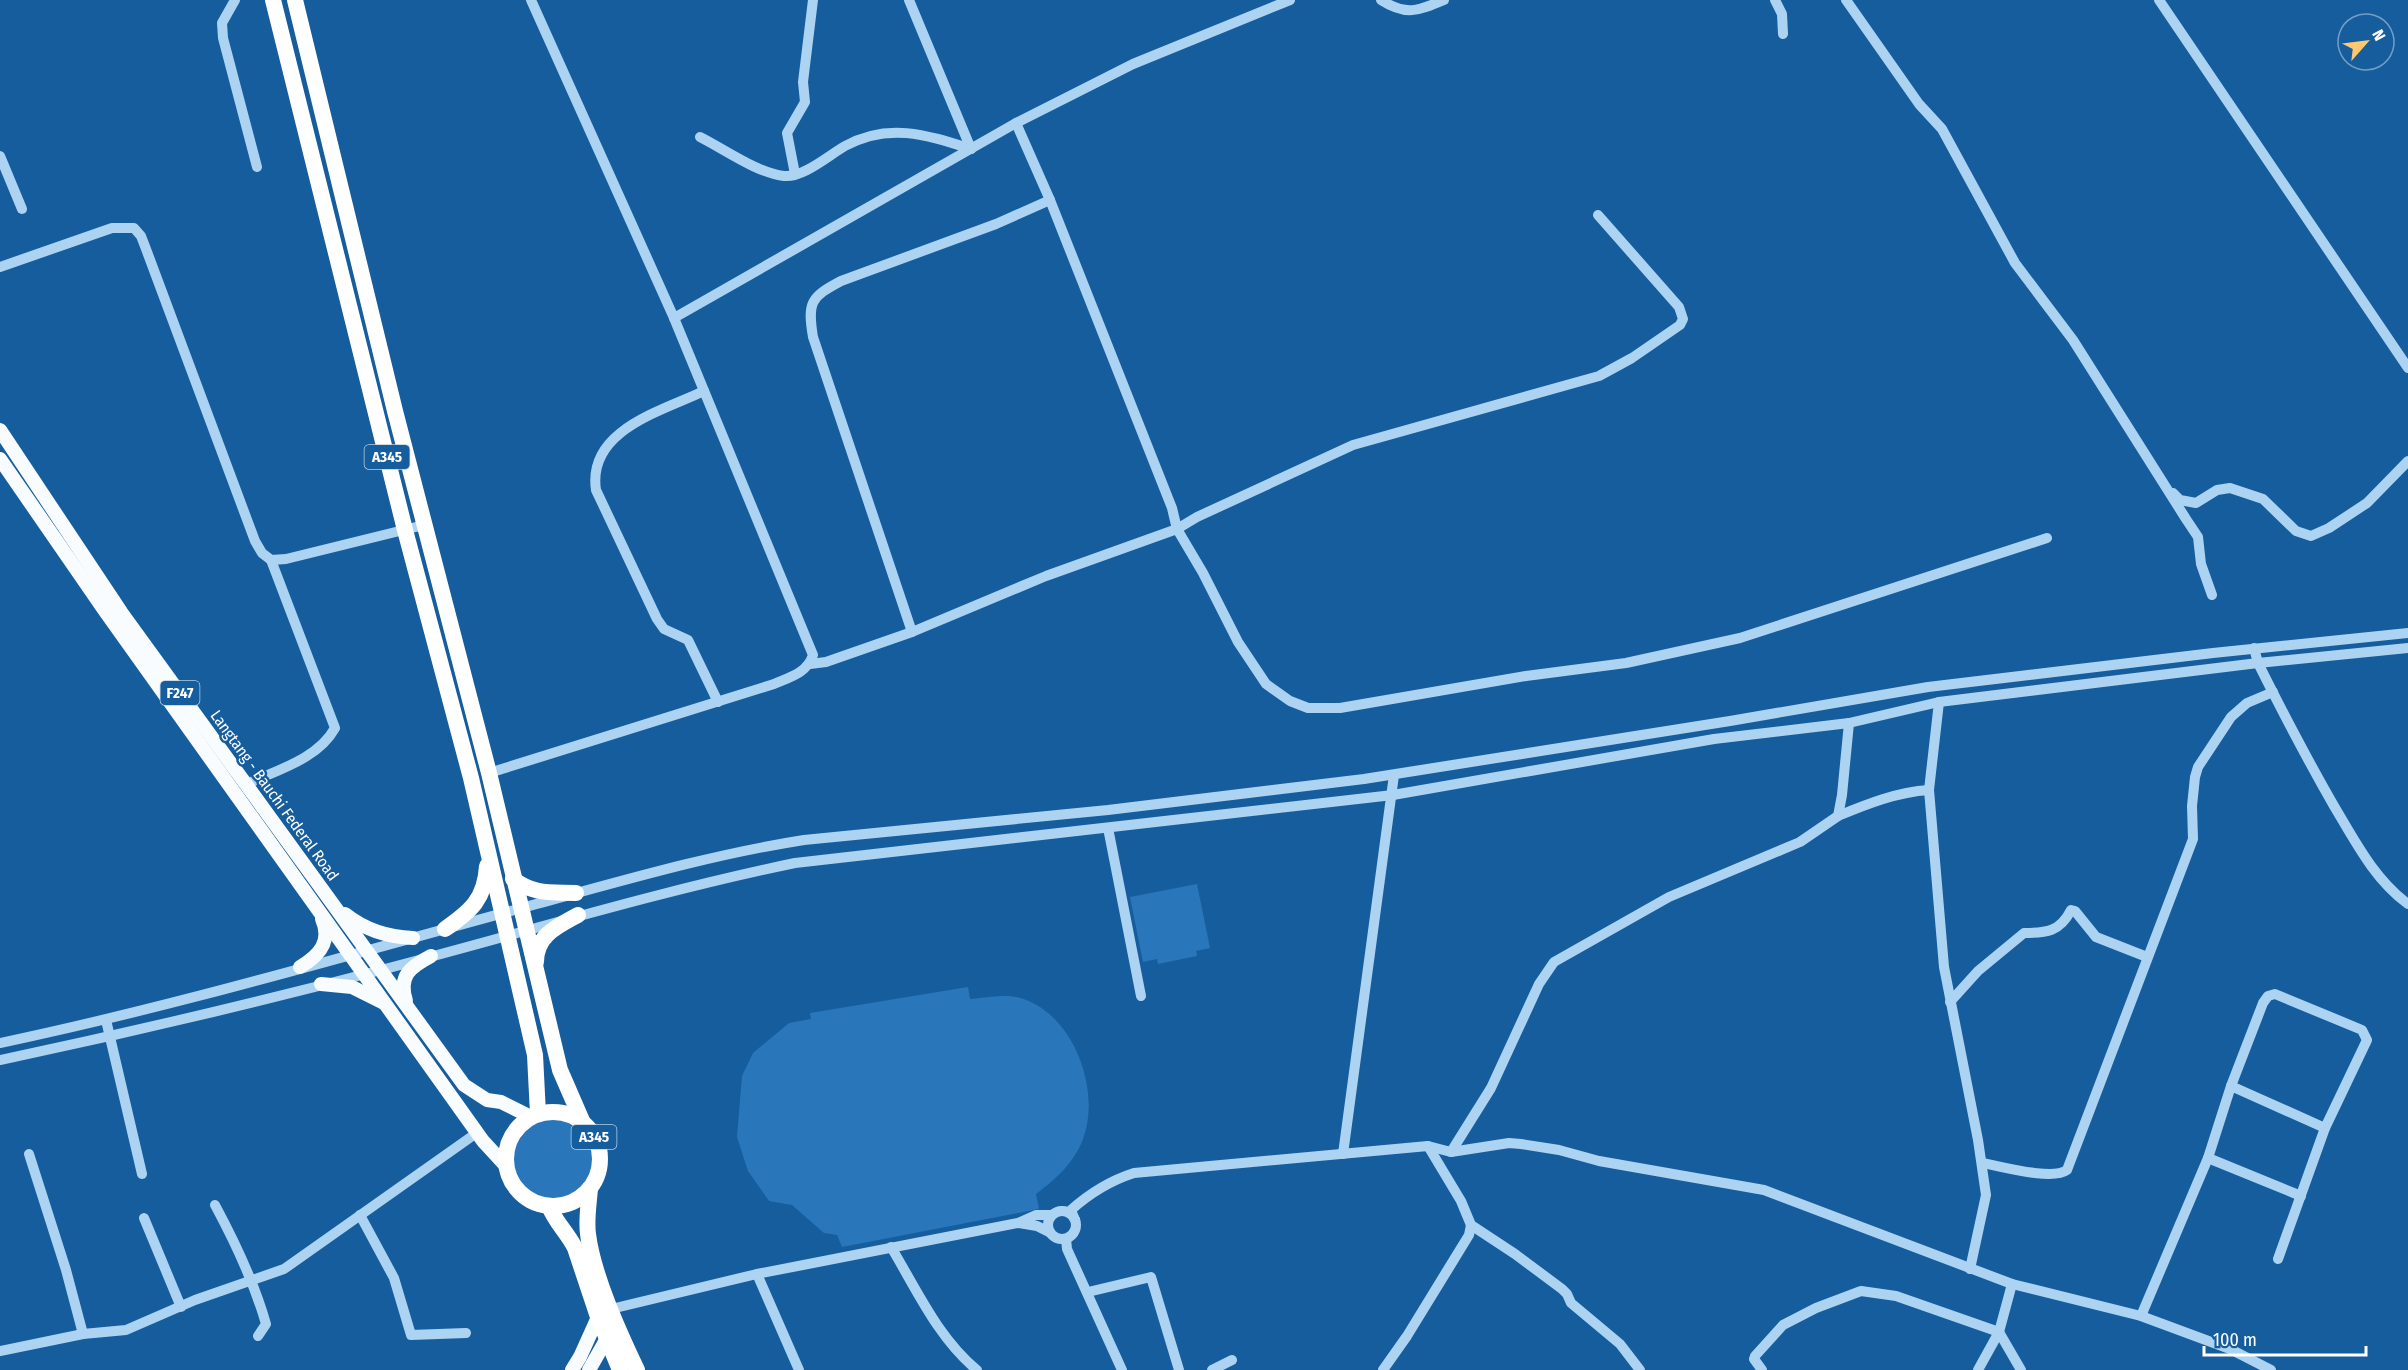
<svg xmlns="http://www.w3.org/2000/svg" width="2408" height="1370" viewBox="0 0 2408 1370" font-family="'Fira Sans Condensed',sans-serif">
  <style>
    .green { fill: #2977ba }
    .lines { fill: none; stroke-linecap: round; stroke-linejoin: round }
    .minor { stroke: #add3f3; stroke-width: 10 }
    .major { stroke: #f8fcff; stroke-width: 14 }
    .highway { stroke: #fff; stroke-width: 16 }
    .labels { text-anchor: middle; stroke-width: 5; stroke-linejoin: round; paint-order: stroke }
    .shield { fill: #165d9d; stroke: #b9cee2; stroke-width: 1.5 }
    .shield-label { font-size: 15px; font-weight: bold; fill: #fff }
    .street-label { font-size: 16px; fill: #fff; stroke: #165d9d }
  </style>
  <rect width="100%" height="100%" fill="#165d9d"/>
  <g class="green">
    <path d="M1197 884 1210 948 1196 951 1197 956 1158 964 1157 959 1143 962 1130 897Z"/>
    <path d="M968 987 970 999C984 998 1002 994 1016 997 1072 1009 1102 1089 1083 1139 1074 1163 1056 1179 1036 1194L1039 1209 842 1247 837 1235 824 1233 792 1205 769 1201 748 1171 737 1137 742 1076 753 1053 789 1023 811 1019 810 1013Z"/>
    <circle cx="552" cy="1157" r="41"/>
  </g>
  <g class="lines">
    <g class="minor">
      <path d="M235 0 222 23 223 38 257 167"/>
      <path d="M909 0 971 149"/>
      <path d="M1381 0C1406 16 1418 11 1444 0"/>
      <path d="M1775 0 1782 14 1783 34"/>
      <path d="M1846 0 1919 104 1942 129 2015 263 2073 340 2186 519 2198 537 2201 564 2212 595"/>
      <path d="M2159 0 2408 368"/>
      <path d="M1016 123 1050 200 1172 508 1177 529 1203 573 1238 642 1266 684 1290 701 1308 708H1340L1526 676 1626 663 1740 638 2047 538"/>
      <path d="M700 137C724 149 757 173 784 176 803 178 829 155 845 146 889 122 927 135 971 149"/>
      <path d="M0 156 22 209"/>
      <path d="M795 174 787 133 805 102 803 82 813 0"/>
      <path d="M0 267 112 228H134L141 236 146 249 255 541 262 553 271 560 286 559 424 525"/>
      <path d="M674 318 1016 123 1133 64 1290 0"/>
      <path d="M704 391C662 411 587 430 596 490L657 619 664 629 688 640 718 702"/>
      <path d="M2173 493 2180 500 2196 503 2217 490 2230 488 2263 499 2296 531 2311 536 2329 528 2367 503 2408 461"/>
      <path d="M912 632 813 337C807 302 811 297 841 281L996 224 1050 200"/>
      <path d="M2254 648 2258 663C2282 711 2307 759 2334 806 2355 841 2374 879 2408 904"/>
      <path d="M810 664 826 662 912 632 1046 576 1177 529 1197 517 1353 445 1599 376 1632 358 1680 325 1683 319 1679 307 1598 215"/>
      <path d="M1939 702 1929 790 1944 967 1978 1140 1986 1195 1970 1269"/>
      <path d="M489 773 774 684C790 677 807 673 813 655L674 318 531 0"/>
      <path d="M247 784C277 770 318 759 335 728L271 560"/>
      <path d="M1838 816C1867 804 1897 792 1929 790"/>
      <path d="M1108 828 1141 996"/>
      <path d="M1950 1002 1978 971 2024 933C2046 933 2060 932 2071 910L2075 911 2096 937 2147 957"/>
      <path d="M106 1020 142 1174"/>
      <path d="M0 1043C176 1006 348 955 522 908 615 883 708 855 804 840L1108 810 1364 779 1730 721 1928 687 2213 653 2408 633"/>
      <path d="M0 1060C128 1033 255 1003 381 970 519 934 655 892 795 863L1393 795 1714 739 1849 723 1939 702 2258 663 2408 648"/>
      <path d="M2231 1086 2325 1128"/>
      <path d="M1428 1146 1461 1201 1471 1225 1515 1254 1562 1289 1567 1294 1571 1303 1620 1344 1640 1370"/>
      <path d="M1451 1152 1491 1088 1539 984 1554 962 1669 897 1800 842 1838 816 1842 795 1849 723"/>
      <path d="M29 1154 66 1270 83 1334"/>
      <path d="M1343 1154 1394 775"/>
      <path d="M2208 1158 2301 1196"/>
      <path d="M1982 1163C2001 1166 2052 1181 2067 1170L2193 839 2192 806 2195 777 2198 767 2231 717 2247 703 2273 692"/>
      <path d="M215 1205C236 1244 254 1282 266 1324L258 1336"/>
      <circle cx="1062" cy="1225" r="14"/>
      <path d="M360 1215 394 1278 411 1335 466 1333"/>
      <path d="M144 1218 181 1307"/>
      <path d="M1075 1220 1071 1210C1090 1193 1109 1181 1134 1173L1428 1146 1451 1152 1509 1143 1521 1144 1559 1150 1599 1161 1764 1190 2012 1284 2141 1316 2230 1349 2271 1370"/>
      <path d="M1019 1223 1037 1226 1049 1232"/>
      <path d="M1066 1239 1067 1249 1122 1370"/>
      <path d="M891 1247C917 1290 938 1338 977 1370"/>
      <path d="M757 1274 799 1370"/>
      <path d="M1088 1292 1151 1277 1179 1370"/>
      <path d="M611 1309 757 1274 1018 1223 1036 1215H1051"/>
      <path d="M2141 1316 2208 1158 2231 1086 2263 1003 2268 996 2275 994 2362 1030 2367 1040 2325 1128 2278 1259"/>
      <path d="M0 1351 83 1334 126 1330 195 1300 284 1269 478 1132"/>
      <path d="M1212 1370 1232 1360"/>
      <path d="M1383 1370 1407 1336 1469 1235 1471 1225"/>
      <path d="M1762 1370 1754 1359 1755 1356 1783 1325 1816 1308 1861 1291 1896 1296 1999 1332 2021 1370"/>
      <path d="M1978 1370 1999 1332 2012 1284"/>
    </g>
    <g class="major">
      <path d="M0 430 121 612 464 1085 487 1100 501 1102 531 1117"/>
      <path d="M0 459 105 611 483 1141 506 1166"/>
      <path d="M345 914C365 930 387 937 413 938"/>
      <path d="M300 967C319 956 332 942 322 919"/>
      <path d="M321 984 352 987 384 1003"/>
      <path d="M406 1001C398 976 410 967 431 956"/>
      <path d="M572 1370 580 1357 598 1317"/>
      <path d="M589 1370 610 1333"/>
    </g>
    <g class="highway">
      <path d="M273 0 405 530 471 778 535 1055 538 1114"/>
      <path d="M295 0 395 411 489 773 560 1070 583 1123"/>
      <path d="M513 879C534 895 551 892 576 893"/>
      <path d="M445 929C471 911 485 899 487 866"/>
      <path d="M536 962C536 935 558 926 578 915"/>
      <circle cx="553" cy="1159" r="47"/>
      <path d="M590 1188C589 1203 586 1219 588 1234 593 1275 619 1332 637 1370"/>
      <path d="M549 1206C555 1222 567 1232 575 1248L598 1317 620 1370"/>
    </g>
  </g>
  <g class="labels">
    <g class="shield">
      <rect x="364.5" y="445" width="45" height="24" rx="4.5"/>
      <rect x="160.5" y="681" width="39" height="24" rx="4.5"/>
      <rect x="571.5" y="1125" width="45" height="24" rx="4.5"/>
    </g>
    <g class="shield-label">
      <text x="387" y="462">A345</text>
      <text x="180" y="698">F247</text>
      <text x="594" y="1142">A345</text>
    </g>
    <g class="street-label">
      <text transform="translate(275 795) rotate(54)" y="6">Langtang - Bauchi Federal Road</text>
    </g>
  </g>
  <g transform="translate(2366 42) rotate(62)"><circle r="28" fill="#165d9d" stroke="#739ec4" stroke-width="1.5"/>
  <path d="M0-4.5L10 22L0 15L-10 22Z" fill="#ffc86e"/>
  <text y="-9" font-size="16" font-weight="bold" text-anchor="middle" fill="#ffffff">N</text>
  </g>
  <path d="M2204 1346v9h162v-9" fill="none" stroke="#ffffff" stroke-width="3"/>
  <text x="2213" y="1346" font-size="18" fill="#ffffff" stroke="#165d9d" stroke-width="4.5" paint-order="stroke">100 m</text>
</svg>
